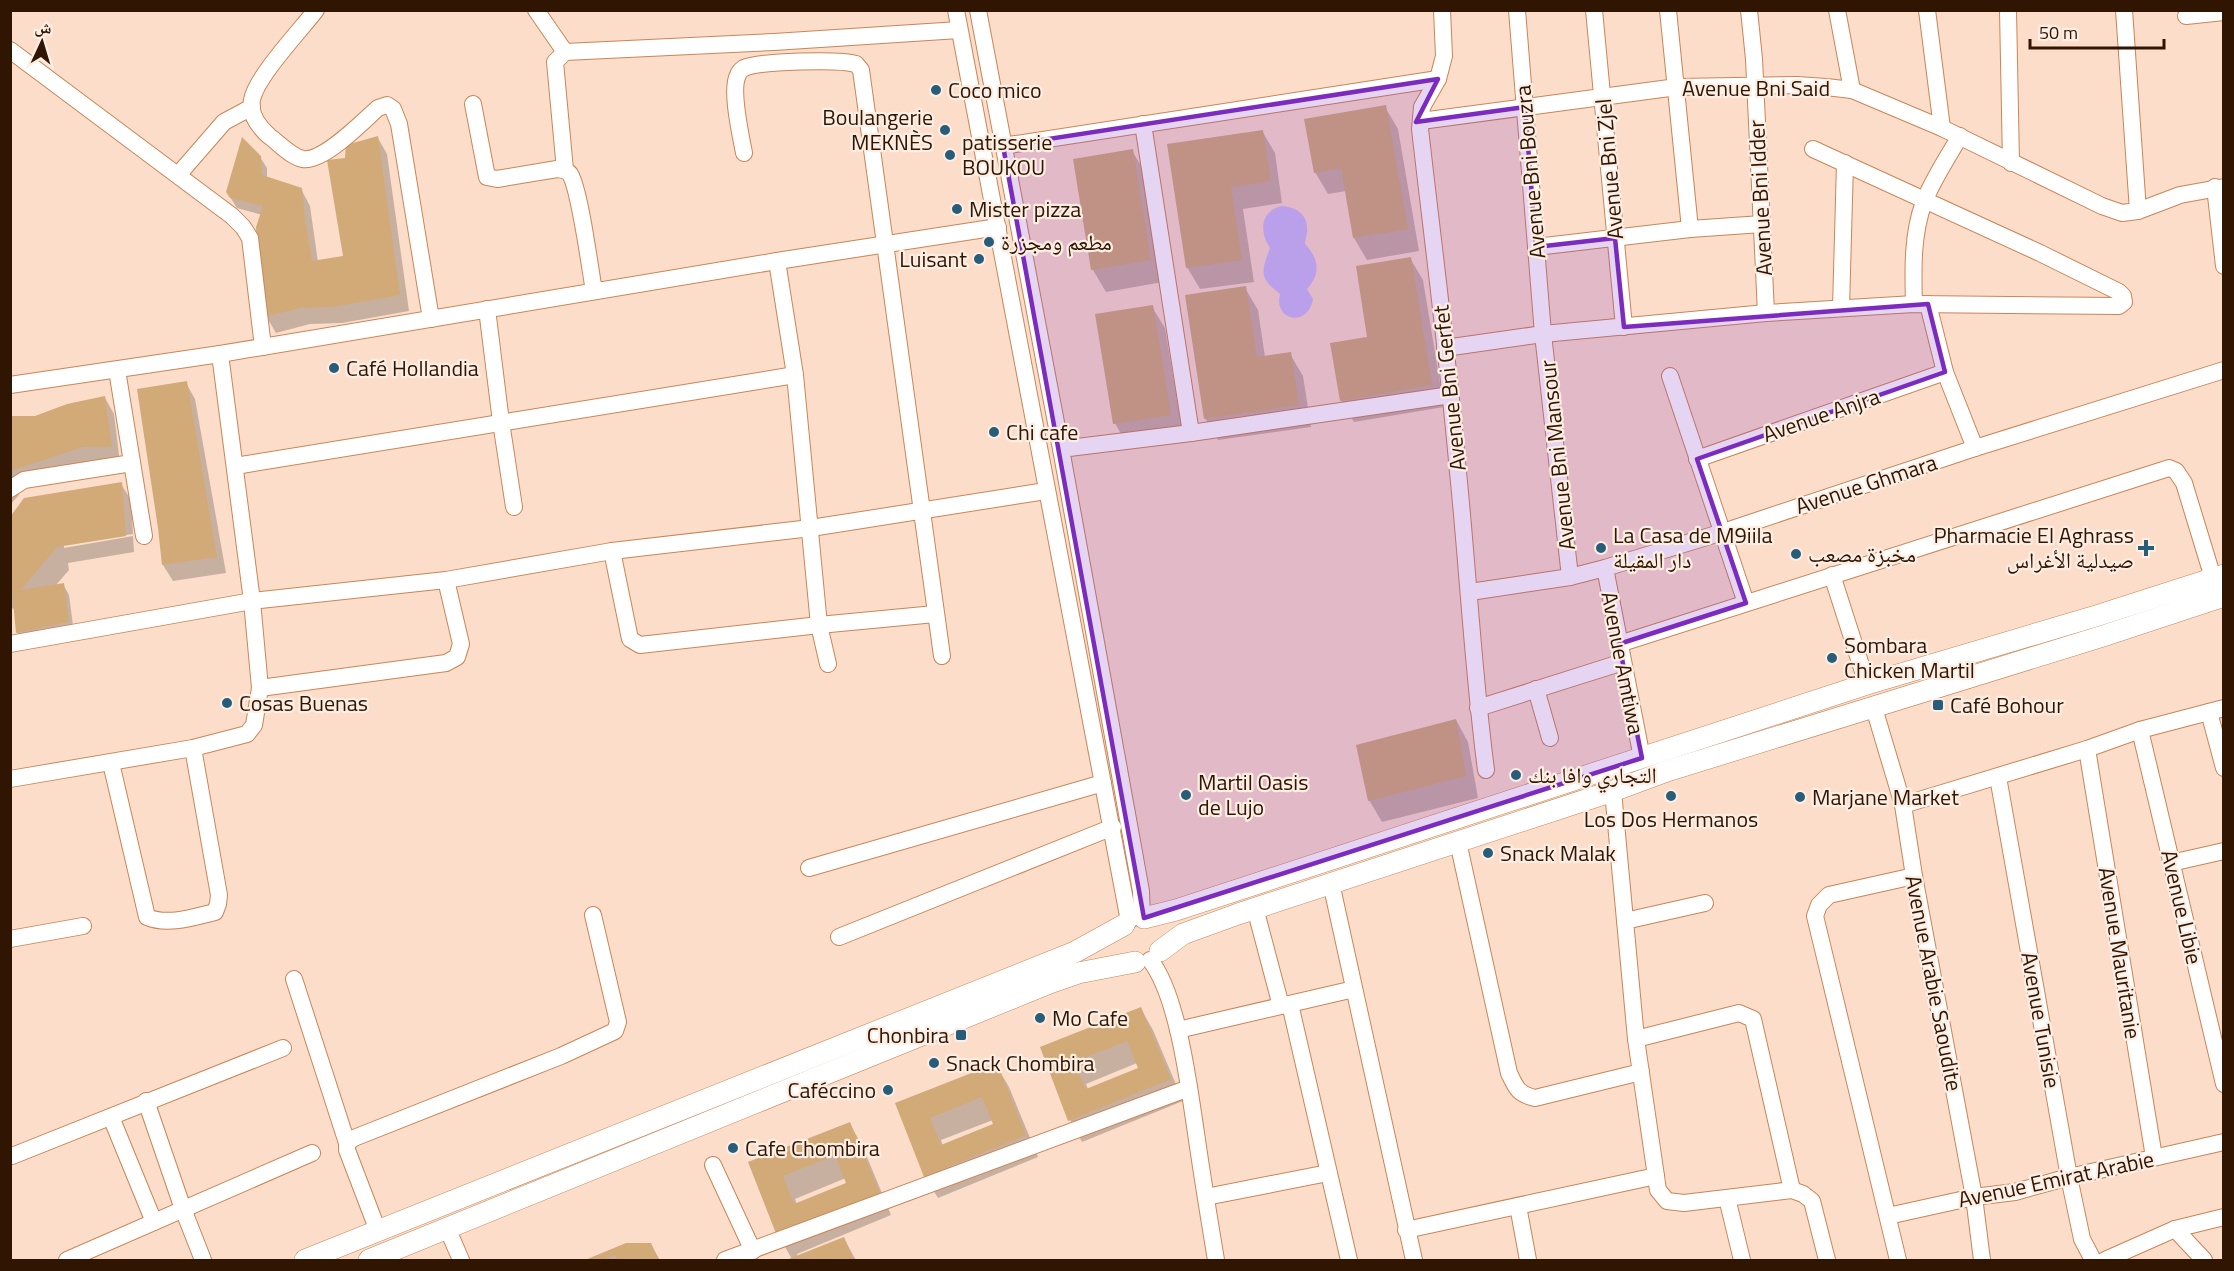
<svg xmlns="http://www.w3.org/2000/svg" width="2234" height="1271" viewBox="0 0 2234 1271" font-family="'Titillium Web','Noto Naskh Arabic',sans-serif">
  <style>
    .water { fill: #cabdf7 }
    .shadow { fill: #0003; fill-rule: evenodd }
    .building { fill: #d1aa77; fill-rule: evenodd }
    .lines { fill: none; stroke-linecap: round; stroke-linejoin: round }
    .minor-casing { stroke: #ca8556; stroke-width: 18 }
    .major-casing { stroke: #ca8556; stroke-width: 22 }
    .minor { stroke: #fff; stroke-width: 16 }
    .major { stroke: #fff; stroke-width: 21 }
    .marked { fill: #7b2cbf; fill-opacity: 0.2; stroke: #7b2cbf; stroke-width: 4.5; stroke-linejoin: round }
    .poi-dot { fill: #285d79; stroke: #fdeee4; stroke-width: 2 }
    .labels { text-anchor: middle; stroke-width: 4.5; stroke-linejoin: round; paint-order: stroke }
    .street-label { font-size: 22px; fill: #301503; stroke: #fdeee4 }
    .poi-label { font-size: 22px; fill: #301503; stroke: #fdeee4; text-anchor: start }
  </style>
  <rect width="100%" height="100%" fill="#fbddca"/>
  <path class="water" d="M1282 206C1296 207 1307 214 1307 228 1308 234 1305 238 1305 244 1319 258 1321 274 1307 289L1313 299C1308 328 1273 321 1280 294 1259 278 1261 272 1270 248 1259 232 1260 211 1282 206Z"/>
  <g class="shadow">
    <path d="M1385 107 1398 129 1419 251 1367 260 1354 238 1346 191 1328 194 1315 172Z"/>
    <path d="M1262 131 1275 153 1282 203 1243 209 1254 282 1200 289 1187 267 1169 145Z"/>
    <path d="M378 138 387 154 409 311 342 323 310 324 276 333 266 316 262 215 237 208 227 192 260 157 267 168V178L301 189 310 206 318 262 345 257 346 160Z"/>
    <path d="M1132 151 1145 172 1163 282 1106 292 1093 270 1074 160Z"/>
    <path d="M1410 258 1423 280 1444 407 1354 422 1341 400 1369 338Z"/>
    <path d="M1245 288 1258 310 1265 357 1290 354 1303 376 1311 427 1218 440 1205 418Z"/>
    <path d="M1152 307 1165 328 1183 436 1127 445 1115 423Z"/>
    <path d="M186 383 195 399 226 573 173 581 163 565Z"/>
    <path d="M105 398 114 414 120 463 18 488 19 495 10 505V418L35 417Z"/>
    <path d="M121 484 131 500 133 534 64 544V548L133 536 134 552 68 563 69 570 56 585 63 584 69 595 74 633 23 643 17 632 15 609 10 608V520Z"/>
    <path d="M1456 720 1468 742 1478 798 1382 822 1369 800Z"/>
    <path d="M1141 1009 1153 1030 1183 1101 1082 1142 1070 1120 1041 1048ZM1137 1063 1140 1068 1088 1089 1086 1084Z"/>
    <path d="M996 1065 1009 1087 1038 1157 938 1198 925 1177 897 1104ZM993 1120 995 1125 943 1146 941 1140Z"/>
    <path d="M849 1123 862 1145 891 1215 797 1254 798 1257 844 1239 856 1260H789L792 1259 778 1235 750 1163ZM846 1178 848 1183 797 1204 795 1199Z"/>
    <path d="M626 1244H650L660 1260H589Z"/>
  </g>
  <g class="building">
    <path d="M1386 105 1408 229 1353 238 1341 168 1314 173 1304 119Z"/>
    <path d="M1263 130 1271 181 1231 187 1242 260 1186 268 1167 144Z"/>
    <path d="M378 136 400 295 332 307 300 308 265 317 258 265 256 227 263 206 230 198 226 192 242 137 261 156 262 175 302 188 305 220 312 261 343 256 327 160 345 158 346 145Z"/>
    <path d="M1133 149 1151 260 1091 270 1073 159Z"/>
    <path d="M1411 257 1432 385 1340 401 1330 343 1367 337 1356 266Z"/>
    <path d="M1246 286 1257 357 1291 352 1299 405 1204 419 1185 295Z"/>
    <path d="M1153 305 1171 415 1113 424 1095 314Z"/>
    <path d="M187 381 217 557 162 565 158 528 137 389Z"/>
    <path d="M105 396 112 447H83L10 471V416H35L67 404Z"/>
    <path d="M122 482 126 536 57 547 21 590 64 583 69 622 16 633 12 590H10V517L24 498Z"/>
    <path d="M1456 719 1466 776 1368 801 1356 745Z"/>
    <path d="M1141 1007 1171 1079 1068 1121 1040 1047ZM1127 1041 1138 1068 1086 1089 1074 1062Z"/>
    <path d="M997 1063 1026 1135 924 1177 895 1103ZM982 1097 993 1124 941 1145 930 1118Z"/>
    <path d="M850 1122 880 1193 777 1236 748 1162ZM835 1155 846 1183 794 1204 783 1176Z"/>
    <path d="M844 1237 854 1260H786Z"/>
    <path d="M626 1243H651L659 1260H616V1255L606 1258 607 1260H585Z"/>
  </g>
  <g class="lines">
    <defs>
      <g id="minor">
        <path d="M316 10C300 31 256 77 252 100 249 115 259 127 269 136 279 143 291 157 303 159 324 162 363 121 378 108L387 105 393 109 399 124 431 319"/>
        <path d="M536 10 565 52"/>
        <path d="M956 10 1129 921"/>
        <path d="M978 10 1061 449 1141 891 1142 918"/>
        <path d="M1442 10 1444 56 1438 79 1422 107 1420 129C1433 243 1448 357 1458 472 1468 571 1473 671 1486 770"/>
        <path d="M1517 10 1543 334 1570 577"/>
        <path d="M1594 10 1624 327"/>
        <path d="M1668 10 1690 229"/>
        <path d="M1749 10 1754 59 1766 313"/>
        <path d="M1837 10 1852 90"/>
        <path d="M1927 10 1942 128"/>
        <path d="M2008 10 2011 163"/>
        <path d="M2124 10 2138 211"/>
        <path d="M2186 16 2224 12"/>
        <path d="M10 50 232 216 243 227 250 238 263 347"/>
        <path d="M473 104 487 177 497 179 557 169C562 170 567 170 570 174 580 190 590 269 594 291"/>
        <path d="M1421 121 1677 87 1797 85 1826 87 1852 90 1942 128 2102 206 2122 213 2138 211 2180 195 2224 187"/>
        <path d="M1143 124 1191 433"/>
        <path d="M1003 146 1438 79"/>
        <path d="M744 153C741 136 730 90 738 75 739 72 741 70 744 68 759 61 840 59 856 64L861 70 942 656"/>
        <path d="M565 170 555 62 565 52 774 42 959 30"/>
        <path d="M178 175 224 122 252 107"/>
        <path d="M2215 187 2224 266"/>
        <path d="M1536 247 1690 229 1762 224"/>
        <path d="M777 261 795 375 819 625 828 664"/>
        <path d="M1914 304C1913 270 1912 234 1924 202 1933 179 1948 157 1960 136"/>
        <path d="M1928 304 1945 372 1975 448"/>
        <path d="M1841 308 1845 163"/>
        <path d="M487 309 501 422 514 507"/>
        <path d="M1445 348 1543 334 1766 313 1914 304 2119 306 2124 302 2123 296 2119 292 2040 253 1813 149"/>
        <path d="M117 370 144 536"/>
        <path d="M1670 376 1746 603"/>
        <path d="M10 385 220 354 777 261 998 227"/>
        <path d="M1061 449 1191 433 1451 395"/>
        <path d="M1697 459 1945 372"/>
        <path d="M235 466 795 375"/>
        <path d="M10 489 24 480 132 463"/>
        <path d="M612 551 630 639 640 645 819 625 935 614"/>
        <path d="M1605 568 1642 758"/>
        <path d="M1832 575 1867 684"/>
        <path d="M1470 592 1570 577 1605 568 1723 532 1975 448 2224 370"/>
        <path d="M10 644 252 601 446 580 612 551 811 528 1046 491"/>
        <path d="M1619 644 2169 468 2176 471 2184 483 2213 578"/>
        <path d="M260 688 446 663 457 657 461 644 446 580"/>
        <path d="M1536 689 1550 738"/>
        <path d="M1478 708 1623 662"/>
        <path d="M1874 708 1903 805 1914 876 1974 1197 1982 1260"/>
        <path d="M2209 712 2224 768"/>
        <path d="M2140 730 2224 1084"/>
        <path d="M2087 749 2154 1157"/>
        <path d="M111 763 147 917C168 926 194 917 215 912L218 904 219 895 193 748"/>
        <path d="M1998 777 2069 1177 2082 1239 2093 1260"/>
        <path d="M10 779 193 748 247 734 254 725 260 688 252 601 220 354"/>
        <path d="M1613 791 1636 1039 1658 1190 1667 1201 1684 1203 1792 1190 1803 1194 1812 1201 1827 1260"/>
        <path d="M1903 805 2087 749 2140 730 2224 708"/>
        <path d="M1458 842 1509 1073C1516 1088 1518 1094 1535 1098L1641 1072"/>
        <path d="M2171 863 2224 851"/>
        <path d="M809 868 1103 783"/>
        <path d="M1331 883 1414 1260"/>
        <path d="M1255 908 1281 1006"/>
        <path d="M1625 921 1705 903"/>
        <path d="M839 937 1113 827"/>
        <path d="M10 939 83 926"/>
        <path d="M1150 960C1178 995 1189 1087 1196 1133 1202 1175 1209 1218 1216 1260"/>
        <path d="M294 979 347 1143"/>
        <path d="M1290 1004 1349 1260"/>
        <path d="M1178 1030 1354 989"/>
        <path d="M1636 1039 1739 1013 1753 1019 1792 1190"/>
        <path d="M146 1101 183 1209 203 1260"/>
        <path d="M111 1117 154 1222"/>
        <path d="M12 1156 283 1048"/>
        <path d="M713 1165 753 1251"/>
        <path d="M1206 1197 1328 1173"/>
        <path d="M1727 1198 1742 1260"/>
        <path d="M1518 1206 1528 1260"/>
        <path d="M1888 1216 1974 1197 2015 1192 2069 1177 2224 1142"/>
        <path d="M2175 1229 2204 1260"/>
        <path d="M448 1230 461 1260"/>
        <path d="M1406 1230 1656 1176"/>
        <path d="M378 1231 347 1150V1143L354 1138 561 1056 615 1031 618 1022 593 915"/>
        <path d="M67 1260 312 1153"/>
        <path d="M725 1260 1189 1088"/>
        <path d="M1898 1260 1815 916 1819 905 1829 895 1914 876"/>
        <path d="M2105 1260 2175 1229 2224 1217"/>
      </g>
      <g id="major">
        <path d="M1144 918 1176 910 1867 684 2096 616 2224 575"/>
        <path d="M1160 951 1183 934 1238 914 1613 791 1667 771 2103 636 2224 596"/>
        <path d="M305 1260 1075 952 1124 925"/>
        <path d="M369 1260 1052 982 1078 973 1135 962"/>
      </g>
    </defs>
    <use href="#minor" class="minor-casing"/>
    <use href="#major" class="major-casing"/>
    <use href="#minor" class="minor"/>
    <use href="#major" class="major"/>
  </g>
  <path class="marked" d="M1438 79 1416 122 1525 107 1536 247 1615 238 1624 327 1928 304 1945 372 1697 459 1746 603 1619 644 1642 758 1144 918 1003 146Z"/>
  <g class="poi-dot">
    <circle cx="936" cy="90" r="6"/>
    <circle cx="945" cy="130" r="6"/>
    <circle cx="950" cy="155" r="6"/>
    <circle cx="957" cy="209" r="6"/>
    <circle cx="989" cy="242" r="6"/>
    <circle cx="979" cy="259" r="6"/>
    <circle cx="334" cy="368" r="6"/>
    <circle cx="994" cy="432" r="6"/>
    <circle cx="1601" cy="548" r="6"/>
    <path d="M2143 539h6v6h6v6h-6v6h-6v-6h-6v-6h6z"/>
    <circle cx="1796" cy="554" r="6"/>
    <circle cx="1832" cy="658" r="6"/>
    <circle cx="227" cy="703" r="6"/>
    <rect x="1932" y="699" width="12" height="12" rx="3"/>
    <circle cx="1516" cy="775" r="6"/>
    <circle cx="1186" cy="795" r="6"/>
    <circle cx="1671" cy="796" r="6"/>
    <circle cx="1800" cy="797" r="6"/>
    <circle cx="1488" cy="853" r="6"/>
    <circle cx="1040" cy="1018" r="6"/>
    <rect x="955" y="1029" width="12" height="12" rx="3"/>
    <circle cx="934" cy="1063" r="6"/>
    <circle cx="888" cy="1090" r="6"/>
    <circle cx="733" cy="1148" r="6"/>
  </g>
  <g class="labels">
    <g class="street-label">
      <text x="1756" y="96">Avenue Bni Said</text>
      <text transform="translate(1609 169) rotate(-95)" y="8">Avenue Bni Zjel</text>
      <text transform="translate(1530 172) rotate(-95)" y="8">Avenue Bni Bouzra</text>
      <text transform="translate(1760 198) rotate(-93)" y="8">Avenue Bni Idder</text>
      <text transform="translate(1449 388) rotate(-96)" y="8">Avenue Bni Gerfet</text>
      <text transform="translate(1821 415) rotate(-19)" y="8">Avenue Anjra</text>
      <text transform="translate(1557 455) rotate(-96)" y="8">Avenue Bni Mansour</text>
      <text transform="translate(1866 484) rotate(-18)" y="8">Avenue Ghmara</text>
      <text transform="translate(1623 663) rotate(79)" y="8">Avenue Amtiwa</text>
      <text transform="translate(2182 907) rotate(77)" y="8">Avenue Libie</text>
      <text transform="translate(2120 953) rotate(81)" y="8">Avenue Mauritanie</text>
      <text transform="translate(1934 983) rotate(79)" y="8">Avenue Arabie Saoudite</text>
      <text transform="translate(2041 1020) rotate(80)" y="8">Avenue Tunisie</text>
      <text transform="translate(2056 1179) rotate(-12)" y="8">Avenue Emirat Arabie</text>
    </g>
    <g class="poi-label">
      <text x="948" y="98">Coco mico</text>
      <text x="933" y="125" text-anchor="end">Boulangerie<tspan x="933" dy="25">MEKNÈS</tspan></text>
      <text x="962" y="150">patisserie<tspan x="962" dy="25">BOUKOU</tspan></text>
      <text x="969" y="217">Mister pizza</text>
      <text x="1001" y="250">مطعم ومجزرة</text>
      <text x="967" y="267" text-anchor="end">Luisant</text>
      <text x="346" y="376">Café Hollandia</text>
      <text x="1006" y="440">Chi cafe</text>
      <text x="1613" y="543">La Casa de M9iila<tspan x="1613" dy="25">دار المقيلة</tspan></text>
      <text x="2134" y="543" text-anchor="end">Pharmacie El Aghrass<tspan x="2134" dy="25">صيدلية الأغراس</tspan></text>
      <text x="1808" y="562">مخبزة مصعب</text>
      <text x="1844" y="653">Sombara<tspan x="1844" dy="25">Chicken Martil</tspan></text>
      <text x="239" y="711">Cosas Buenas</text>
      <text x="1950" y="713">Café Bohour</text>
      <text x="1528" y="783">التجاري وافا بنك</text>
      <text x="1198" y="790">Martil Oasis<tspan x="1198" dy="25">de Lujo</tspan></text>
      <text x="1812" y="805">Marjane Market</text>
      <text x="1671" y="827" text-anchor="middle">Los Dos Hermanos</text>
      <text x="1500" y="861">Snack Malak</text>
      <text x="1052" y="1026">Mo Cafe</text>
      <text x="949" y="1043" text-anchor="end">Chonbira</text>
      <text x="946" y="1071">Snack Chombira</text>
      <text x="876" y="1098" text-anchor="end">Caféccino</text>
      <text x="745" y="1156">Cafe Chombira</text>
    </g>
  </g>
  <rect width="2234" height="1271" fill="none" stroke="#301503" stroke-width="24"/>
  <g transform="translate(42 42) rotate(4)" stroke="#fdeee4" stroke-width="4.5" paint-order="stroke">
  <path d="M0-4.5L10 22L0 15L-10 22Z" fill="#301503"/>
  <text y="-9" font-size="16" font-weight="bold" text-anchor="middle" fill="#301503">ش</text>
  </g>
  <path d="M2030 39v9h134v-9" fill="none" stroke="#301503" stroke-width="3"/>
  <text x="2039" y="39" font-size="18" fill="#301503" stroke="#fdeee4" stroke-width="4.5" paint-order="stroke">50 m</text>
</svg>
